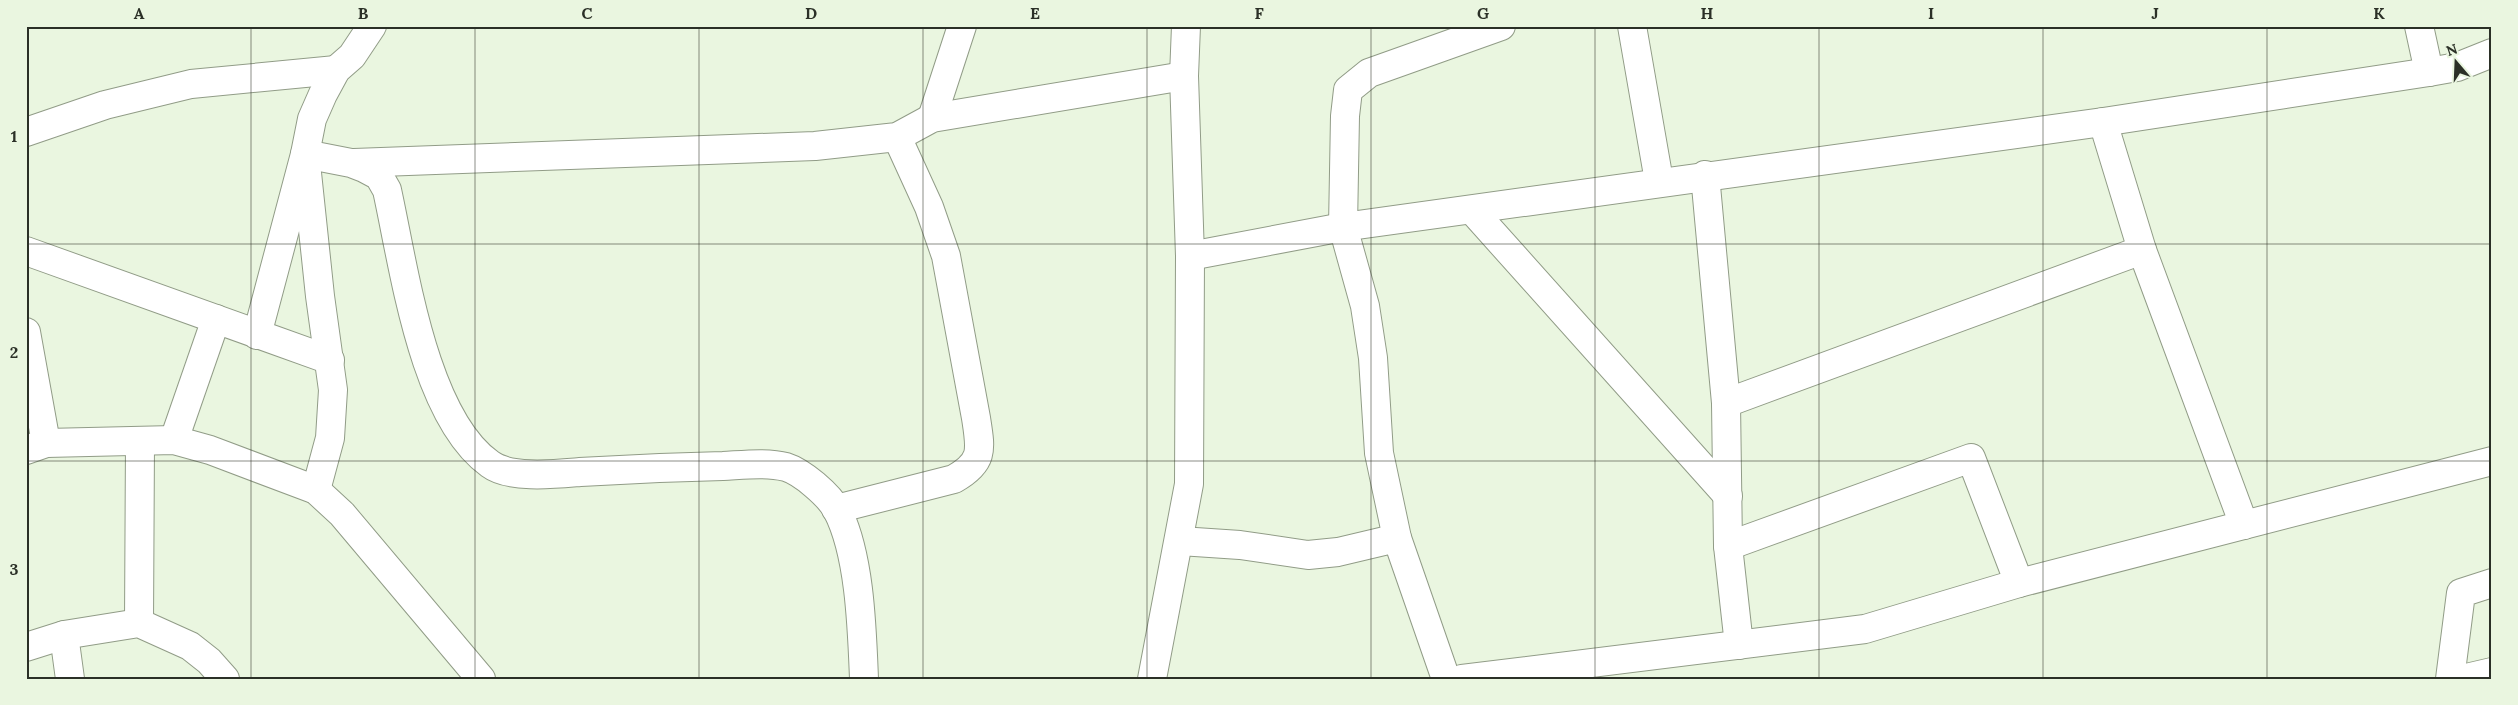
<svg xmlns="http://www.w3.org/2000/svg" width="2518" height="705" viewBox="0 0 2518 705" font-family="Lora,serif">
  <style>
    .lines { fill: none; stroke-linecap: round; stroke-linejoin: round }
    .minor-casing { stroke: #919c87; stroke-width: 30 }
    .minor { stroke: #fff; stroke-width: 28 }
    .grid { fill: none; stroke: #2b3027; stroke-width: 1; stroke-opacity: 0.55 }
    .neatline { fill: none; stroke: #2b3027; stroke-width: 2 }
    .grid-label { font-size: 16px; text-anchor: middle; font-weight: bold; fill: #2b3027 }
  </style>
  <rect width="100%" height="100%" fill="#eaf6e0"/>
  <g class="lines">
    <defs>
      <g id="minor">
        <path d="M1632 26 1659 181"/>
        <path d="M2419 26 2429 72"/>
        <path d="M932 118 962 26"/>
        <path d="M2103 122 2142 250 2244 525"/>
        <path d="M26 132 105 105 191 84 336 70"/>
        <path d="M354 163 815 146 897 137 932 118 1184 76"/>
        <path d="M1705 175 1726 403 1728 546 1739 645"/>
        <path d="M1472 210 1728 496"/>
        <path d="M26 251 330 360"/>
        <path d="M1190 256 1343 227 2103 122 2429 72 2457 67 2492 53"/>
        <path d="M26 332 46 443"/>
        <path d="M257 335 305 154 351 163 364 168 379 176 387 190C404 267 423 416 490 464 510 479 556 474 580 472 628 469 676 467 723 466 743 465 767 462 786 467 802 472 829 495 837 510 860 554 862 629 864 679"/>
        <path d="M1726 403 2142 250"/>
        <path d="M174 440 216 319"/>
        <path d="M26 450 46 443 174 440 210 450 316 490 342 514 481 679"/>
        <path d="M316 490 330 438 333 390 320 296 305 154 312 119 323 94 336 70 352 56 372 26"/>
        <path d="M836 509 954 479C984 462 981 450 976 418L946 256 929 207 897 137"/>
        <path d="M1180 541 1240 545 1308 555 1338 552 1397 538"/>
        <path d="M1728 546 1971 458 2019 583"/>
        <path d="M139 623 140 442"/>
        <path d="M64 635 70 679"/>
        <path d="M26 647 64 635 139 623 190 646 209 661 225 679"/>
        <path d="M1152 679 1189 484 1190 256 1184 76 1186 26"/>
        <path d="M1446 679 1397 538 1379 453 1373 358 1365 306 1343 227 1345 116 1348 90 1369 73 1501 26"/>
        <path d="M1462 679 1865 629 2019 583 2492 461"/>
        <path d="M2450 679 2461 593 2492 583"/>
        <path d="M2462 679 2492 672"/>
      </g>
    </defs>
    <use href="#minor" class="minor-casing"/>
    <use href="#minor" class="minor"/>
  </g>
  <path class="grid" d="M251 26V679M475 26V679M699 26V679M923 26V679M1147 26V679M1371 26V679M1595 26V679M1819 26V679M2043 26V679M2267 26V679M26 244H2492M26 461H2492"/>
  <rect width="2518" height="705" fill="none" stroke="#eaf6e0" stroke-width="55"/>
  <g transform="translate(2456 62) rotate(341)" stroke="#eaf6e0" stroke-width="4" paint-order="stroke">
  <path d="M0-4L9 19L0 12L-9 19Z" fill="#2b3027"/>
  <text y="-8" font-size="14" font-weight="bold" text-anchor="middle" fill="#2b3027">N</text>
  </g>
  <rect x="28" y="28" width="2462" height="650" class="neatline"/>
  <g class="grid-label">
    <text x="139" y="19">A</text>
    <text x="363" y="19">B</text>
    <text x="587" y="19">C</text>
    <text x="811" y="19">D</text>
    <text x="1035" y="19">E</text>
    <text x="1259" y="19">F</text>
    <text x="1483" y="19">G</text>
    <text x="1707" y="19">H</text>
    <text x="1931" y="19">I</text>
    <text x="2155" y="19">J</text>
    <text x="2379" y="19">K</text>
    <text x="14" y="142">1</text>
    <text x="14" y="358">2</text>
    <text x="14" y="575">3</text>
  </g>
</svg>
